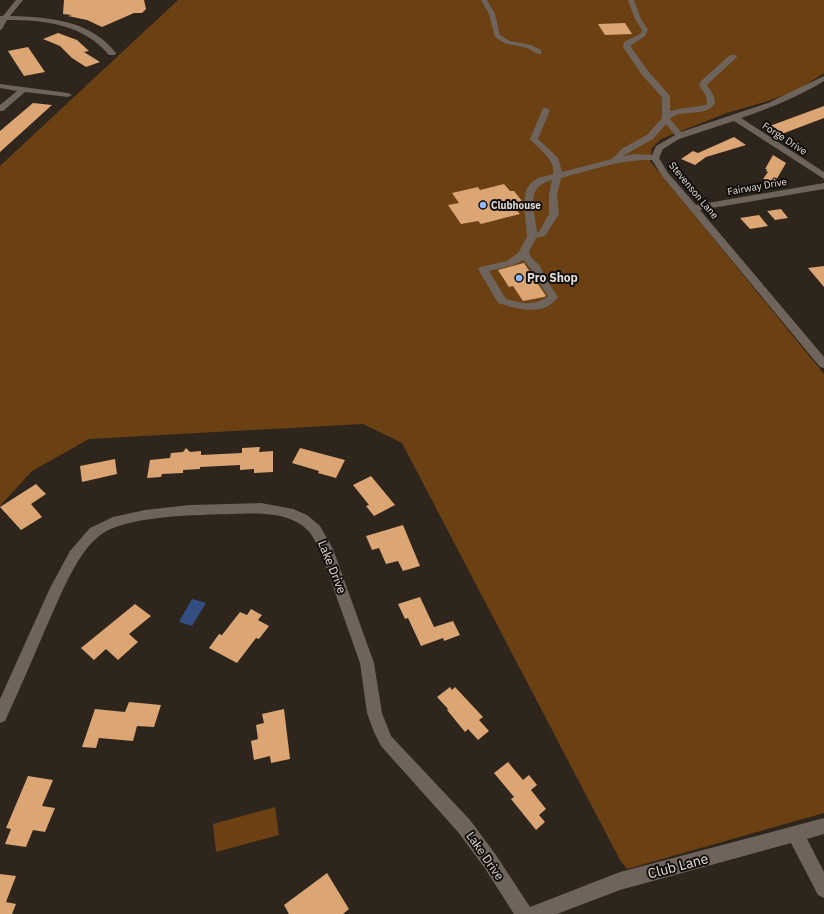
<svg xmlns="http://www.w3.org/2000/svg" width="824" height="914" viewBox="0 0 824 914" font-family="'IBM Plex Sans',sans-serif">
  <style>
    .green { fill: #6b4012 }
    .water { fill: #334f81 }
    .building { fill: #dba574 }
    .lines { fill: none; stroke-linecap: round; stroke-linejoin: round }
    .minor { fill: #6f645b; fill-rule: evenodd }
    .poi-dot { fill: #91b8fd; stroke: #130f0c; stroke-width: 1.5 }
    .labels { text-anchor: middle; stroke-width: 4; stroke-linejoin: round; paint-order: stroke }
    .far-street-label { font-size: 10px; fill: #e1dad5; stroke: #130f0c }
    .far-poi-label { font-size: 10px; font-weight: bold; fill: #e1dad5; stroke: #130f0c; text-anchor: start }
    .poi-label { font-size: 12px; font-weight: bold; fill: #e1dad5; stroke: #130f0c; text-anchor: start }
    .street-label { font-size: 12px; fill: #e1dad5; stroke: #130f0c }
    .near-street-label { font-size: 14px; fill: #e1dad5; stroke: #130f0c }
  </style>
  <rect width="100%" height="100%" fill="#2e251d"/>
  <g class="green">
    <path d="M178 0H824V73L798 90 768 101 727 113 661 139 652 148 650 161 824 374V813L627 869 620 860 402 443 363 424 89 439 32 471 0 506V166Z"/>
    <path d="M275 807 279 835 216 852 213 824Z"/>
  </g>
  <path class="water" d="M192 599 206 603 192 626 179 622Z"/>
  <g class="building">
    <path d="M64 0H144L146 9 142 13H134L102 27 87 20 68 16 72 15 63 14Z"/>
    <path d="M625 23 632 34 605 35 598 24Z"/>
    <path d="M58 33 77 40 89 51 84 52 100 62 86 67 72 58 60 46 43 39Z"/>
    <path d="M28 47 45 72 24 76 8 51Z"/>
    <path d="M33 103 52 105 0 152V131Z"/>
    <path d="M824 106V118L779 135 767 127Z"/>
    <path d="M734 137 746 145 706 157 695 165 681 159 693 151 698 153Z"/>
    <path d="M773 155 786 163 775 182 763 179 768 172 766 171 767 169H765Z"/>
    <path d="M504 184 510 191H514L522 201 512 205 520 214 481 224 478 221 461 224 448 205 459 203 452 193 478 187 480 190Z"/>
    <path d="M781 209 788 218 775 220 767 211Z"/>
    <path d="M759 215 768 226 750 229 740 218Z"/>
    <path d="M524 263 546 296 544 297 523 301 513 286 509 287 498 270Z"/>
    <path d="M824 266V287L808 268Z"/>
    <path d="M260 447 259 452 273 451V472L254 473V469L240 470V465L200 467V469L183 470V473L162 474 161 477 147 478 150 460 170 458 171 453 183 452 186 448 190 452 201 451V455L242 453V448Z"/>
    <path d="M300 448 345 460 336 478 318 473 319 471 292 463Z"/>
    <path d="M115 459 117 474 82 482 80 466Z"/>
    <path d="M371 476 395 505 374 516 366 506 369 505 353 485Z"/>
    <path d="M36 484 46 494 31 504 42 517 21 530 0 507Z"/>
    <path d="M403 525 420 566 403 571 398 561 386 564 379 548 372 550 366 536Z"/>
    <path d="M420 597 434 627 453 621 460 635 444 641 443 638 421 646 408 618 405 619 398 604Z"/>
    <path d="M135 604 151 616 129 634 138 642 118 660 106 649 94 660 81 648Z"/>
    <path d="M251 609 262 615 258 620 269 626 259 639 256 638 237 663 209 648 219 634 222 635 240 612 247 615Z"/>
    <path d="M450 687 452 690 455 687 483 717 479 720 489 731 478 740 468 729 465 732 447 710 448 709 437 697Z"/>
    <path d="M129 702 161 705 154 727 137 726 133 741 99 738 96 748 82 747 95 709 125 712Z"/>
    <path d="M284 709 290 759 271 763 270 756 254 760 251 741 258 739 256 725 264 723 262 714Z"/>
    <path d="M508 762 523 780 529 775 537 785 531 790 546 809 539 815 545 822 536 830 511 799 514 797 494 773Z"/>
    <path d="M28 776 53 780 42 806 55 808 45 832 33 830 26 847 5 844 11 829 6 828Z"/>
    <path d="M327 873 349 909 343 914H289L284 905Z"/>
    <path d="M0 874 16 876 6 902 16 904 12 914H0Z"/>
  </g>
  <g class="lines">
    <g class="minor">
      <path d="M16 0H23L10 16C48 17 91 20 116 53L115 55H109C83 24 45 20 7 20L2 29 0 30V16H3Z"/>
      <path d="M481 0H487L495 14 500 35 510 41 531 45 541 50V54C535 54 534 51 529 49 515 43 509 48 495 37L489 14Z"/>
      <path d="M628 0H634L641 19 648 30 645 36 631 45V47L648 71 670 96V111L679 109 706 105 707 103 706 96 699 85 701 81 730 55H736L737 57 707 85 714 96 715 103C705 119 683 107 670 119L681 132 768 103 824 76V81C798 97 770 108 741 118L824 172V179L734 121 679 139 663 149 659 158 668 173 696 205 824 183V189L700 210 824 357V368L820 367 662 176 652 160C621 159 591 170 561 178L557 194 559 214 545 236 536 238 529 252 531 257 540 266 546 279 558 297C544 317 518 309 498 303L478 269 480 267 507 261 519 252 527 236 524 204 526 190 531 183 538 178 553 174C556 159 538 149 530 139L543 108H546L550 110 538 139 558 158 562 172 612 159 623 148 647 135 662 118V97L642 75 623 47 624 42 640 34 642 30 635 19ZM666 124 675 135 656 146 652 155 635 154 623 156 653 139ZM552 180 549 194V214L539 232H537C535 211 524 187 552 180ZM523 260C534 270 539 284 548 296 535 307 520 303 506 299L489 271 514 265Z"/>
      <path d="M0 84 68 93 72 95 68 97 25 92 3 111H0V105L17 91 0 88Z"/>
      <path d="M261 503 293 509 307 515 320 526 333 549 374 663 382 713 391 736 470 820 496 855 530 907 620 872 824 818V834L807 839 824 872V898L818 895 791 843 620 890 557 914H514L484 867 458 832 381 746 374 732 367 713 360 663 320 550C317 545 314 539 311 534 293 511 258 513 232 514 199 515 125 515 99 536 75 555 58 602 45 630 32 660 19 691 5 721L0 723V699L50 588 70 551 90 528 113 517 145 510 190 505Z"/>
    </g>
  </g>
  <g class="poi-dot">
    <circle cx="483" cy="205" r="4"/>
    <circle cx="519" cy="278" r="4"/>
  </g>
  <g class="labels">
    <g class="far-street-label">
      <text transform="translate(785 138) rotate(33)" y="4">Forge Drive</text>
      <text transform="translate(757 186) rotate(-10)" y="4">Fairway Drive</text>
      <text transform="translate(694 190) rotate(50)" y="4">Stevenson Lane</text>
    </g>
    <g class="far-poi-label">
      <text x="491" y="209">Clubhouse</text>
    </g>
    <g class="poi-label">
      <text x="527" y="282">Pro Shop</text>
    </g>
    <g class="street-label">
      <text transform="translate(332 567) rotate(68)" y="4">Lake Drive</text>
      <text transform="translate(485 856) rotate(55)" y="4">Lake Drive</text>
    </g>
    <g class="near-street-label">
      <text transform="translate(678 866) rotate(-15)" y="5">Club Lane</text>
    </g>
  </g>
</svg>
